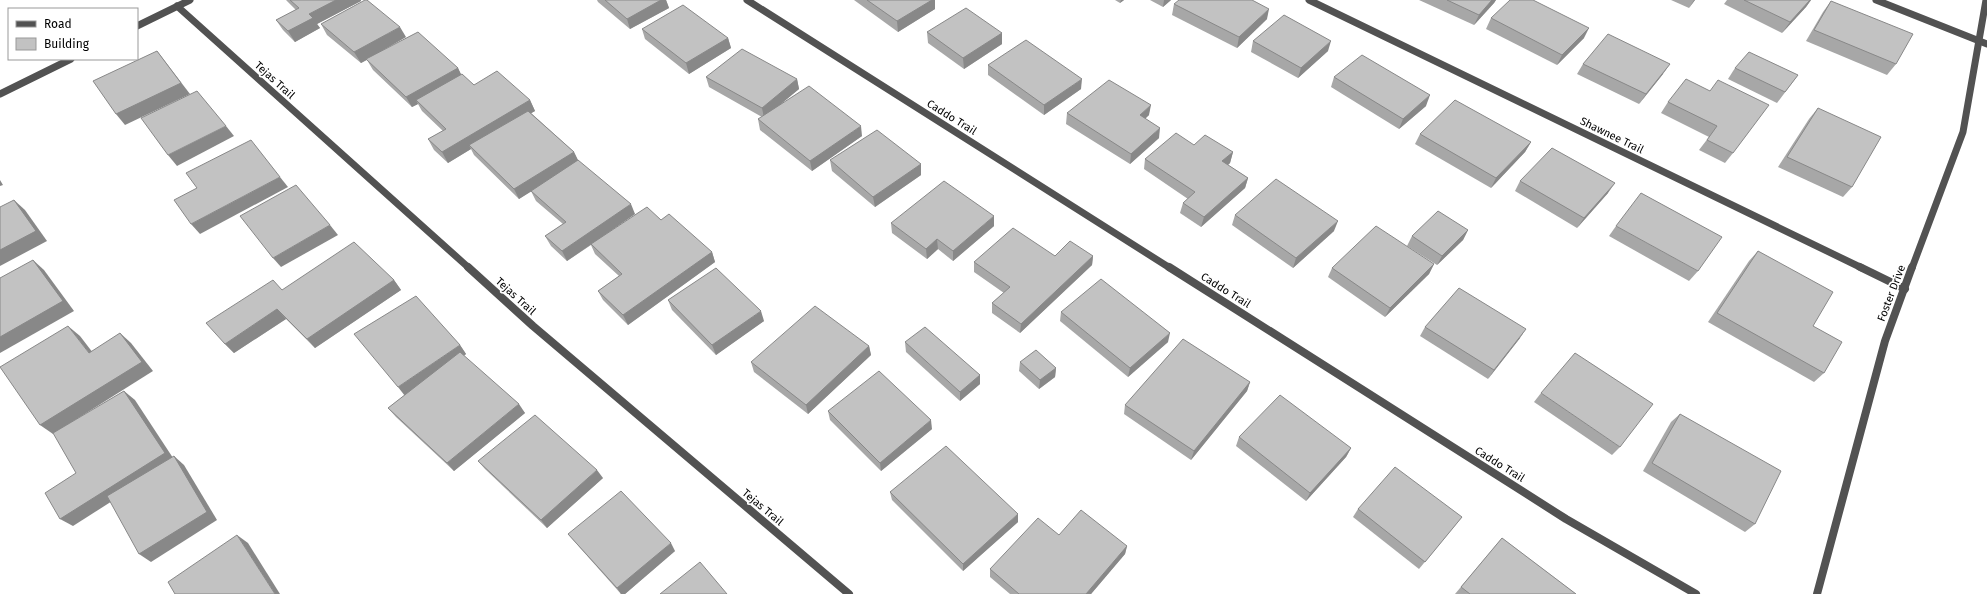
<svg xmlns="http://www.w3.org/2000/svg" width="1987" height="594" viewBox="0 0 1987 594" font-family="'Fira Sans',sans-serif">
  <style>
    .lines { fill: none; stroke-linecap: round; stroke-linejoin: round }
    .minor-far1 { stroke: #525252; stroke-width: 7 }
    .minor { stroke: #525252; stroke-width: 8 }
    .tertiary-far1 { stroke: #525252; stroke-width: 7 }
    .tertiary { stroke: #525252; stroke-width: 8 }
    .wall { fill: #a7a7a7 }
    .shaded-wall { fill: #888 }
    .building { fill: #c2c2c2; stroke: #888 }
    .labels { text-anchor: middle; stroke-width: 3.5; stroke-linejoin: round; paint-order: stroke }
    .street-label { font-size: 11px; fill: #000; stroke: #fff }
  </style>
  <rect width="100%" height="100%" fill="#fff"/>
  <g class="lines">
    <g class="minor-far1">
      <path d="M747 0 1170 268"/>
      <path d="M1309 0 1862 268"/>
      <path d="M1876 0 1987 44"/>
      <path d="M177 6 469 268"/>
      <path d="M137 26 190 0"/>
      <path d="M0 94 71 59"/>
    </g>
    <g class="minor">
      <path d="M468 267 533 326 849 594"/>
      <path d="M1169 267 1566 519 1696 594"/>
      <path d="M1860 267 1905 289"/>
    </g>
    <path class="tertiary-far1" d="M1912 268 1963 132 1986 0"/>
    <path class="tertiary" d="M1817 594 1885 341 1912 267"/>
  </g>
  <g class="wall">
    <path d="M286 0H361V1L317 24 320 28 295 42 283 30 276 20 296 10Z"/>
    <path d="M597 0H666L669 8 630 29 598 2Z"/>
    <path d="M854 0H935V9L898 32Z"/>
    <path d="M1115 0H1124L1120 3Z"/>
    <path d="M1150 0H1171L1163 7Z"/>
    <path d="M1419 0H1496L1494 3 1474 25Z"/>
    <path d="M1671 0H1695L1689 8Z"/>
    <path d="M1727 0H1811L1806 7 1782 33 1724 4Z"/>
    <path d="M1831 1 1896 64 1887 75 1806 41 1823 12Z"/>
    <path d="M1174 4 1267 19 1237 48 1172 15Z"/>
    <path d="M1491 18 1584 38 1557 65 1486 29Z"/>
    <path d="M321 24 406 37 372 56 458 68 461 75 474 85 530 100 535 111 531 113 574 152 578 161 635 214 612 230 661 220 712 252 715 262 628 325 603 300 598 291 619 276 595 254 591 245 567 261 551 246 545 236 563 224 536 201 531 191 519 199 474 155 471 149 448 163 434 150 428 139 443 131 422 111 418 104 412 107 373 70 367 60 361 63 327 35Z"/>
    <path d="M642 29 728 38 731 48 689 74 645 39Z"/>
    <path d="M927 32 1002 33V44L964 69 928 43Z"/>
    <path d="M1253 41 1328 51 1298 78 1251 52Z"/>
    <path d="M1583 64 1663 74 1639 104 1577 74Z"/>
    <path d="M988 65 1081 89 1044 115 988 75Z"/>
    <path d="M1735 68 1798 75 1777 103 1728 79Z"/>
    <path d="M706 77 797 79 799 89 782 103 862 136 812 171 760 130 758 119 762 117 709 87Z"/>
    <path d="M1334 77 1426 106 1399 129 1331 87Z"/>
    <path d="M1710 91 1733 153 1725 163 1699 150 1709 137 1661 113 1668 102Z"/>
    <path d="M1818 108 1852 187 1843 197 1778 167 1809 119Z"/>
    <path d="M1067 113 1149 115 1145 119 1159 138 1130 164 1066 124Z"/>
    <path d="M1420 134 1531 142 1525 152 1491 188 1415 144Z"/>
    <path d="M1194 145 1233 152 1230 163 1228 165 1248 178 1245 188 1201 227 1180 213 1183 203 1188 199 1144 169 1145 159Z"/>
    <path d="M830 160 921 164V175L875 207 832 171Z"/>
    <path d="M1520 181 1608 193 1577 228 1515 191Z"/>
    <path d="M1235 215 1334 231 1293 268 1232 225Z"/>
    <path d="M891 223 994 226 953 261 938 249 927 259 892 233Z"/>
    <path d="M1616 226 1698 271 1689 281 1609 236Z"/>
    <path d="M1468 230 1463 240 1437 265 1407 246 1412 236Z"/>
    <path d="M1758 251 1813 326 1824 373 1814 382 1708 322 1749 261Z"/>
    <path d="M1055 256H1093L1092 265 1020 333 992 313V303L1004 293 974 272V262Z"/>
    <path d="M1434 264 1429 274 1385 317 1328 277 1332 268Z"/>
    <path d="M394 280 401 290 315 348 286 319 234 353 225 344 282 290Z"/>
    <path d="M668 300 764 321 716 355 672 310Z"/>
    <path d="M1061 312 1168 342 1128 377 1060 321Z"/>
    <path d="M1425 327 1520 338 1488 379 1420 336Z"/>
    <path d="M905 342 980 375V384L960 401 906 352Z"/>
    <path d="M460 345 466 354 464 356 525 413 454 471 396 417 388 408 405 395Z"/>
    <path d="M869 346 871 355 808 414 754 372 751 362Z"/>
    <path d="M1020 362 1056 368 1055 377 1039 389 1019 371Z"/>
    <path d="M1250 382 1247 391 1191 460 1124 414 1125 405Z"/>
    <path d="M1541 393 1620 447 1612 455 1534 402Z"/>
    <path d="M828 411 932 429 881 471 830 420Z"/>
    <path d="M1680 414 1755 524 1745 532 1643 471 1671 422Z"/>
    <path d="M1239 437 1351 448 1346 457 1306 501 1236 446Z"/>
    <path d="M478 461 603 478 547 528 485 469Z"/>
    <path d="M890 492 1018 522 963 571 892 500Z"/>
    <path d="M1358 509 1462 517 1419 569 1353 517Z"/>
    <path d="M568 534 675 551 625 594H621L574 541Z"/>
    <path d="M1059 535 1127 546 1125 554 1091 594H1010L990 577V569Z"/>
    <path d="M1502 538 1576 594H1455Z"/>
  </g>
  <g class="shaded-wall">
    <path d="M336 0H361V1L317 24 320 28 295 42 288 31 309 14Z"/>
    <path d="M661 0H666L669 8 630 29 627 19Z"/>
    <path d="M932 0H935V9L898 32 897 21Z"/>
    <path d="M1121 0H1124L1120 3Z"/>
    <path d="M1164 0H1171L1163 7Z"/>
    <path d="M1492 0H1496L1494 3 1474 25 1479 15Z"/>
    <path d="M1694 0H1695L1689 8Z"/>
    <path d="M1810 0H1811L1806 7 1782 33 1790 22Z"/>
    <path d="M1269 9 1267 19 1237 48 1239 37Z"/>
    <path d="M400 27 406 37 361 63 354 52Z"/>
    <path d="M1589 28 1584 38 1557 65 1562 55Z"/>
    <path d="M1002 33V44L964 69 963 58Z"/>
    <path d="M728 38 731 48 689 74 686 63Z"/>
    <path d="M1331 41 1328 51 1298 78 1301 68Z"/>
    <path d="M157 51 190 94 125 125 116 114Z"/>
    <path d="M1670 64 1663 74 1639 104 1646 94Z"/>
    <path d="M458 68 463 78 416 100 418 104 412 107 406 97Z"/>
    <path d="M797 79 799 89 764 118 762 108Z"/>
    <path d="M1082 79 1081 89 1044 115V105Z"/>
    <path d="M1430 95 1426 106 1399 129 1403 119Z"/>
    <path d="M530 100 535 111 472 148 469 145 471 149 448 163 442 152Z"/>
    <path d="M1151 105 1149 115 1138 125 1140 115Z"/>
    <path d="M226 126 234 136 177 166 168 155Z"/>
    <path d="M861 126 862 136 812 171 810 161Z"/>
    <path d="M1160 128 1159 138 1130 164 1131 154Z"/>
    <path d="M1531 142 1525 152 1491 188 1496 178Z"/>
    <path d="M574 152 579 162 519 199 514 189Z"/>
    <path d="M1233 152 1230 163 1220 172 1222 161Z"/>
    <path d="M921 164V175L875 207 873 197Z"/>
    <path d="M280 177 288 187 200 234 191 224Z"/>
    <path d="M1248 178 1245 188 1201 227 1204 217Z"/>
    <path d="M0 180 3 185 0 186Z"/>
    <path d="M1615 183 1608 193 1577 228 1584 218Z"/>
    <path d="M14 200 25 210 47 241 0 266V250Z"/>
    <path d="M631 204 635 214 567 261 562 251Z"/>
    <path d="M994 216V226L953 261V251Z"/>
    <path d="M1338 221 1334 231 1293 268 1296 258Z"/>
    <path d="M330 225 338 235 281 267 273 258Z"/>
    <path d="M1468 230 1463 240 1437 265 1442 256Z"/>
    <path d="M937 239 938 249 927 259 926 249Z"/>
    <path d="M712 252 715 262 628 325 623 315Z"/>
    <path d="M1093 256 1092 265 1020 333 1021 324Z"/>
    <path d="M33 260 44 270 74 311 0 353V337Z"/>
    <path d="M1434 264 1429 274 1385 317 1390 308Z"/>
    <path d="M394 280 401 290 315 348 307 339Z"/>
    <path d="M277 309 286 319 234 353 225 344Z"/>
    <path d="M761 311 764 321 716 355 712 345Z"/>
    <path d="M68 326 80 336 100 362 89 353Z"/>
    <path d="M1526 329 1520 338 1488 379 1494 370Z"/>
    <path d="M120 333 131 343 153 371 53 434 40 425Z"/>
    <path d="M1170 333 1168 342 1128 377 1130 368Z"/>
    <path d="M460 345 466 354 405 396 398 387Z"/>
    <path d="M869 346 871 355 808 414 806 405Z"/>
    <path d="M1056 368 1055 377 1039 389 1040 380Z"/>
    <path d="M980 375V384L960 401V392Z"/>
    <path d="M1250 382 1247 391 1191 460 1194 451Z"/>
    <path d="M124 391 135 400 175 461 73 526 60 519Z"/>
    <path d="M519 404 525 413 454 471 447 463Z"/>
    <path d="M931 420 932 429 881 471 880 463Z"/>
    <path d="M1351 448 1346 457 1306 501 1310 493Z"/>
    <path d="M174 456 184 465 217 520 151 562 139 554Z"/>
    <path d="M597 470 603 478 547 528 541 520Z"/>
    <path d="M1018 514V522L963 571V564Z"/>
    <path d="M237 535 248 543 280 594H275Z"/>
    <path d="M671 543 675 551 625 594H621L617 588Z"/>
    <path d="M1127 546 1125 554 1091 594H1086Z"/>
  </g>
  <g class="building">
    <path d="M290 0H336L309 14 313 18 288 31 276 20 299 8Z"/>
    <path d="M365 0H367L400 27 354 52 321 24Z"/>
    <path d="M605 0H661L627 19Z"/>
    <path d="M867 0H932L897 21Z"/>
    <path d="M1179 0H1252L1269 9 1239 37 1174 4Z"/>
    <path d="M1447 0H1492L1479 15Z"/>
    <path d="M1510 0H1533L1589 28 1562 55 1491 18Z"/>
    <path d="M1744 0H1810L1790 22Z"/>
    <path d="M1831 1 1913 34 1896 64 1814 30Z"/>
    <path d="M683 5 728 38 686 63 642 29Z"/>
    <path d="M966 8 1002 33 963 58 927 32Z"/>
    <path d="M1284 15 1331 41 1301 68 1253 41Z"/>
    <path d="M418 32 458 68 406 97 366 59Z"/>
    <path d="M1608 34 1670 64 1646 94 1583 64Z"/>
    <path d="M1026 40 1082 79 1044 105 988 65Z"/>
    <path d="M742 49 797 79 762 108 706 77Z"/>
    <path d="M157 51 181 83 116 114 93 81Z"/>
    <path d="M1749 52 1798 75 1785 92 1735 68Z"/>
    <path d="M1362 55 1430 95 1403 119 1334 77Z"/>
    <path d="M497 71 530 100 442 152 428 139 446 129 416 100 462 74 474 85Z"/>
    <path d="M1686 79 1710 91 1718 80 1769 105 1733 153 1707 140 1717 126 1668 102Z"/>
    <path d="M1109 80 1151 105 1140 115 1160 128 1131 154 1067 113Z"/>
    <path d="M809 86 861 126 810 161 758 119Z"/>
    <path d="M197 91 226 126 168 155 141 118Z"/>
    <path d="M1455 100 1531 142 1496 178 1420 134Z"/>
    <path d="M1818 108 1881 137 1852 187 1787 157Z"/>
    <path d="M528 111 574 152 514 189 469 145Z"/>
    <path d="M877 130 921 164 873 197 830 160Z"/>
    <path d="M1176 133 1194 145 1205 135 1233 152 1222 161 1248 178 1204 217 1183 203 1195 192 1145 159Z"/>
    <path d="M251 140 280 177 191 224 174 200 197 188 186 173Z"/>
    <path d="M1552 148 1615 183 1584 218 1520 181Z"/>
    <path d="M578 160 631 204 562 251 545 236 566 222 531 191Z"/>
    <path d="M1276 179 1338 221 1296 258 1235 215Z"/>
    <path d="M944 181 994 216 953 251 937 239 926 249 891 223Z"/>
    <path d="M296 185 330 225 273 258 240 216Z"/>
    <path d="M1641 193 1722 237 1698 271 1616 226Z"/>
    <path d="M14 200 36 231 0 250V207Z"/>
    <path d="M647 207 661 220 669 214 712 252 623 315 598 291 622 274 591 244Z"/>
    <path d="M1438 211 1468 230 1442 256 1412 236Z"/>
    <path d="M1376 226 1434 264 1390 308 1332 268Z"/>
    <path d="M1013 228 1055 256 1070 241 1093 256 1021 324 992 303 1010 287 974 262Z"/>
    <path d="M354 242 394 280 307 339 277 309 225 344 206 323 273 280 282 290Z"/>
    <path d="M1758 251 1833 292 1813 326 1842 342 1824 373 1717 313Z"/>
    <path d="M33 260 63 301 0 337V278Z"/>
    <path d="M716 268 761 311 712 345 668 300Z"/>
    <path d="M1101 279 1170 333 1130 368 1061 312Z"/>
    <path d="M1459 288 1526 329 1494 370 1425 327Z"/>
    <path d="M416 296 460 345 398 387 354 334Z"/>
    <path d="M815 306 869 346 806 405 751 362Z"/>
    <path d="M68 326 89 353 120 333 142 362 40 425 0 367Z"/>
    <path d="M925 327 980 375 960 392 905 342Z"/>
    <path d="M1183 339 1250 382 1194 451 1125 405Z"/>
    <path d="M1036 350 1056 368 1040 380 1020 362Z"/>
    <path d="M460 352 519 404 447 463 388 408Z"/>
    <path d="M1575 353 1653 404 1620 447 1541 393Z"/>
    <path d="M879 371 931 420 880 463 828 411Z"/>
    <path d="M124 391 165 453 60 519 45 493 76 473 53 433Z"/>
    <path d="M1280 395 1351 448 1310 493 1239 437Z"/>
    <path d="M1680 414 1781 471 1755 524 1652 463Z"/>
    <path d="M535 415 597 470 541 520 478 461Z"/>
    <path d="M946 446 1018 514 963 564 890 492Z"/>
    <path d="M174 456 207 512 139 554 107 496Z"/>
    <path d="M1395 467 1462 517 1425 562 1358 509Z"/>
    <path d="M621 491 671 543 617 588 568 534Z"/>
    <path d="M1081 510 1127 546 1086 594H1019L990 569 1038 518 1059 535Z"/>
    <path d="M237 535 275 594H175L168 582Z"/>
    <path d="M1502 538 1576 594H1470L1461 587Z"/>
    <path d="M700 562 727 594H660Z"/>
  </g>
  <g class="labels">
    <g class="street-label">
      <text transform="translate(275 80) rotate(42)" y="4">Tejas Trail</text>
      <text transform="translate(952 117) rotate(32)" y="4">Caddo Trail</text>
      <text transform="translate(1612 135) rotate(26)" y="4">Shawnee Trail</text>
      <text transform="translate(1226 290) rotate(32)" y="4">Caddo Trail</text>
      <text transform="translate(1891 293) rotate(-69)" y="4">Foster Drive</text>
      <text transform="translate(516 296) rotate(42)" y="4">Tejas Trail</text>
      <text transform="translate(1500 464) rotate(32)" y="4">Caddo Trail</text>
      <text transform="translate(763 507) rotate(40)" y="4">Tejas Trail</text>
    </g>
  </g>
  <rect x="8" y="8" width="130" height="52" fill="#ffffff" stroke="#999999"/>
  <rect x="16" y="21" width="20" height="6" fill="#525252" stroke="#999999"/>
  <text x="44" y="28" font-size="12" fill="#000000">Road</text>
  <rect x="16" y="38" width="20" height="12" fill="#c2c2c2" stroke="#999999"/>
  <text x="44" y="48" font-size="12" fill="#000000">Building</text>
</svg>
